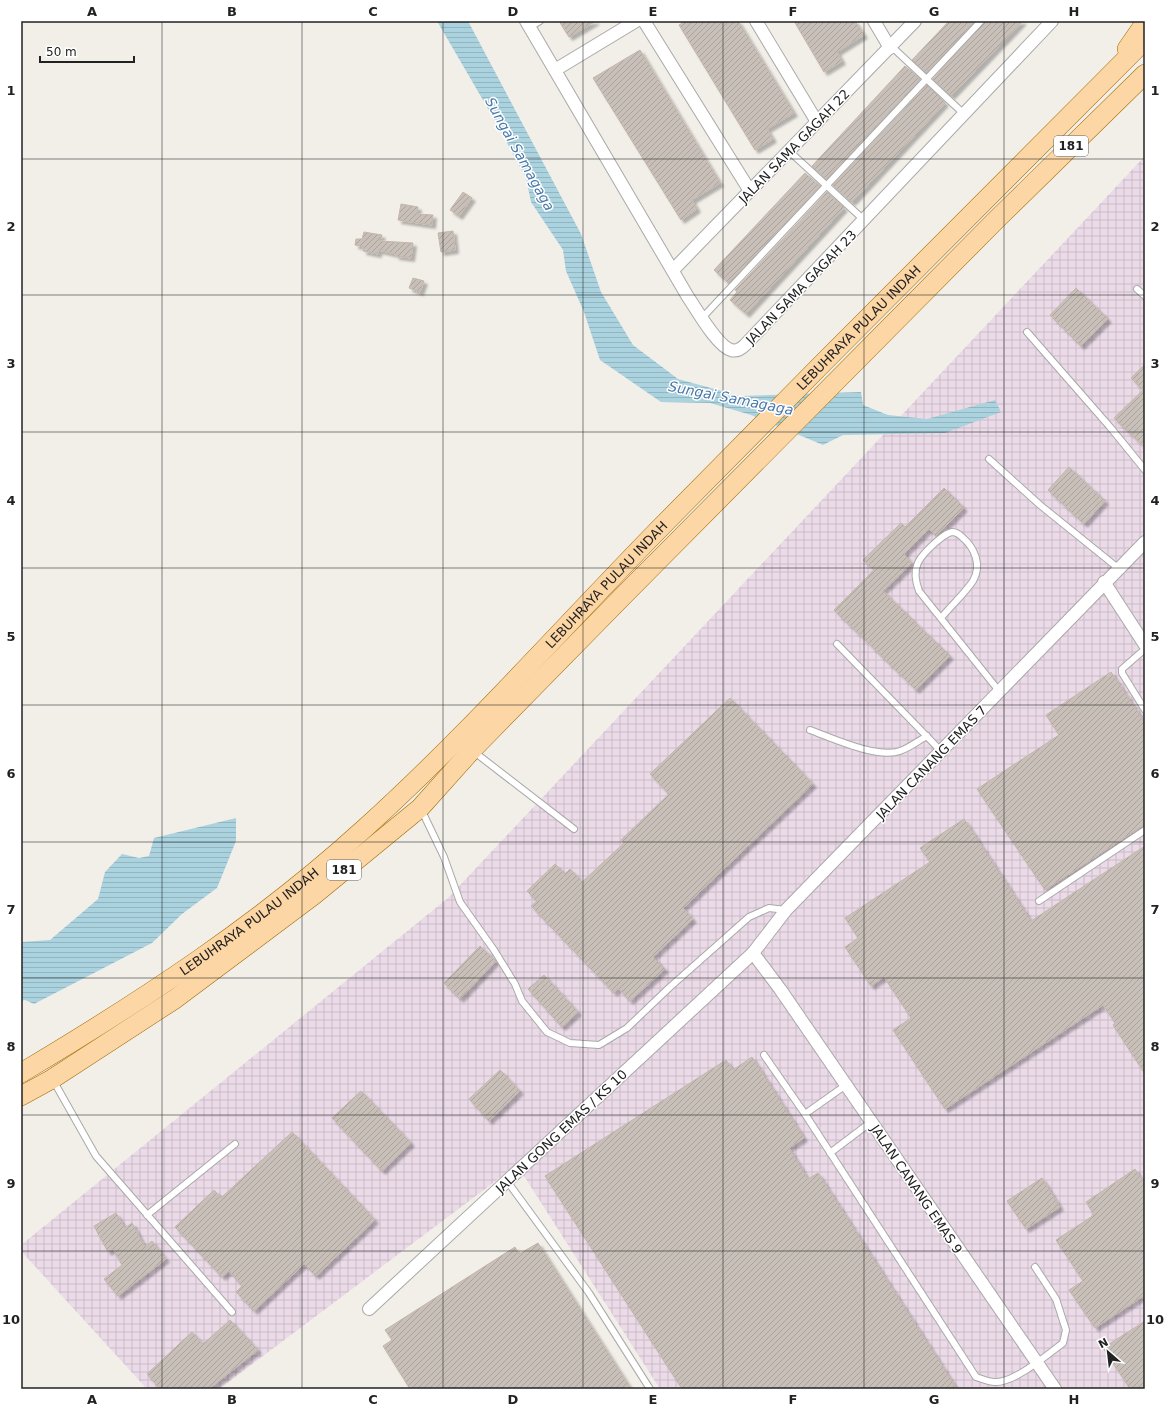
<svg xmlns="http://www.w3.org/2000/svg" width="1166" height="1410" viewBox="0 0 1166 1410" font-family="'DejaVu Sans',sans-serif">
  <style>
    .industrial { fill: url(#industrial-grid) }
    .water { fill: url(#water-rules) }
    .building { fill: url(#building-hatch); stroke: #c4b6ab; filter: url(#shadow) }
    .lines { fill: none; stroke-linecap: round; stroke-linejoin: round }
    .service-casing { stroke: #a9a9a9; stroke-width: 8 }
    .minor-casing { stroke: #a9a9a9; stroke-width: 14 }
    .primary-casing { stroke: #a06b00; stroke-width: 20 }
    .service { stroke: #fff; stroke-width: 6 }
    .minor { stroke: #fff; stroke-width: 12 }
    .primary { stroke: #fcd6a4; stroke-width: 19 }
    .grid { fill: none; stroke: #222; stroke-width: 1; stroke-opacity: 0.55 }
    .labels { text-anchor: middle; stroke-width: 3; stroke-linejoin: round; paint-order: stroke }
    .shield { fill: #fff; stroke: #646464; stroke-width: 1 }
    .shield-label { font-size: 12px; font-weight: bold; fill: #222 }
    .street-label { font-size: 13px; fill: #222; stroke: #fff }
    .water-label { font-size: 14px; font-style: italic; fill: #4a7aab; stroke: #fff }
    .neatline { fill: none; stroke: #222; stroke-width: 1.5 }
    .grid-label { font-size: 13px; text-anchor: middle; font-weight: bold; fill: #222 }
  </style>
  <defs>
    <pattern id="industrial-grid" width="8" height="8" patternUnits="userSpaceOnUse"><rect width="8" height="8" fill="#ebdbe8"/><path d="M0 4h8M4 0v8" fill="none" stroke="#c9bcc7"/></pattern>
    <pattern id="water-rules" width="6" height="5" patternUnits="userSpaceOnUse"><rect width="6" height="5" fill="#aad3df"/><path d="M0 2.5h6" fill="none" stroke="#92b5bf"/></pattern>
    <pattern id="building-hatch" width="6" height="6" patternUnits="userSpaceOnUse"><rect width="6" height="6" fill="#c7bfb8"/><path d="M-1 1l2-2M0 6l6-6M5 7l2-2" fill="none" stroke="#aba49e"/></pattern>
    <filter id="shadow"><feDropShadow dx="3.5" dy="3.5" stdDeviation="1" flood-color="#0004"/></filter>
  </defs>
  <rect width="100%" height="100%" fill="#f2efe9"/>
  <path class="industrial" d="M1145 156V1389H660L517 1165 219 1389H147L21 1251V1245L448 898Z"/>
  <g class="water">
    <path d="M437 21H468L581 234 601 292 633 345 678 379 740 396 861 392 863 405 888 415 927 419 995 400 1001 412 945 433 843 435 823 445 751 415 710 403 661 402 600 360 584 312 566 271 563 250 531 202 526 178 494 119Z"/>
    <path d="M236 818V841L217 888 182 914 152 943 34 1004 25 1000 21 1001V942L50 940 98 899 105 872 122 854 139 858 149 856 154 838Z"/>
  </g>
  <g class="building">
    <path d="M559 21H596L569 37Z"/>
    <path d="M686 21H738L794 113 767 129 773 139 755 150 679 25Z"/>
    <path d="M794 21H855L864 35 837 52 842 61 824 72Z"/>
    <path d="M949 21H975L926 73 912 60Z"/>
    <path d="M985 21H1023L951 96 933 79Z"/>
    <path d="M640 50 720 183 692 200 697 209 681 220 593 78Z"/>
    <path d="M905 66 920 79 826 179 812 166Z"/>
    <path d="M927 85 945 103 853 201 851 202 833 185Z"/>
    <path d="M805 173 820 186 728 283 714 270Z"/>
    <path d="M463 192 472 198 459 216 450 210Z"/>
    <path d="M827 192 844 208 746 314 730 300 737 292 735 290Z"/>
    <path d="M401 204 418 207 417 214 433 215 432 225 398 220Z"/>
    <path d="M453 231 455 250 441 252 438 233Z"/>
    <path d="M364 232 382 235 380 241 413 243 411 258 396 256V254L378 250V254L363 251 364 247 355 245 356 239H362Z"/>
    <path d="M413 278 424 281 420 292 409 288Z"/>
    <path d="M1076 288 1108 319 1081 346 1050 315Z"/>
    <path d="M1145 364V448L1114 418 1143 390 1131 378Z"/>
    <path d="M1069 467 1105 501 1084 524 1048 490Z"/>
    <path d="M944 488 964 508 936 536 929 529 904 554 912 563 883 591 950 656 916 690 834 610 874 570 863 560 901 523 905 527Z"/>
    <path d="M1111 672 1145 723V824L1045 890 977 789 1059 735 1046 715Z"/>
    <path d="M730 698 813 784 683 908 693 919 653 957 665 969 630 1001 618 988 614 993 531 906 537 901 527 891 555 864 565 874 570 869 582 882 624 843 621 840 669 794 650 774Z"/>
    <path d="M964 819 1031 921 1145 846V1074L1113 1025 1115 1023 1103 1005 945 1109 893 1030 911 1018 884 977 871 986 845 947 858 938 845 918 930 862 920 848Z"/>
    <path d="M480 946 496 961 460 999 444 983Z"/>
    <path d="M544 975 578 1012 562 1027 528 989Z"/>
    <path d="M752 1057 804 1138 789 1148 808 1179 818 1173 957 1389H682L545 1176 726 1060 733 1070Z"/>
    <path d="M500 1070 520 1091 489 1121 469 1099Z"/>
    <path d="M361 1091 411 1143 382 1171 332 1118Z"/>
    <path d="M292 1132 375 1220 316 1276 304 1264 254 1311 236 1292 242 1286 229 1271 222 1277 175 1227 214 1190 221 1198Z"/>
    <path d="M1135 1169 1145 1184V1295L1095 1328 1069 1290 1083 1281 1056 1240 1094 1215 1086 1202Z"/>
    <path d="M1042 1178 1060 1207 1026 1229 1007 1201Z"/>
    <path d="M116 1213 125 1228 132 1223 145 1247 152 1241 166 1259 118 1296 104 1279 122 1265 113 1249 108 1252 94 1226Z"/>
    <path d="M538 1243 631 1389H410L383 1346 392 1340 385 1330 515 1247 519 1254Z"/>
    <path d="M230 1320 258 1350 209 1389H160L147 1374 192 1332 203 1344Z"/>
    <path d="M1145 1321V1389H1130L1103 1348Z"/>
  </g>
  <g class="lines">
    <defs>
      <g id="service">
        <path d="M530 27 540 21"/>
        <path d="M891 46 964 114"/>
        <path d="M789 151 864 220"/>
        <path d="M1137 289 1145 296"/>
        <path d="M702 318 981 21"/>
        <path d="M1027 332 1110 427 1145 470"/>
        <path d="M989 459 1040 505 1118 568"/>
        <path d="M941 618C951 606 964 594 973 581 982 565 975 548 962 537 959 534 956 532 952 532 946 533 941 538 936 542 919 557 910 567 919 591L999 691"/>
        <path d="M837 644 942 752"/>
        <path d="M1145 649 1122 669V673L1145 710"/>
        <path d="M810 730C832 738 877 759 900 751 909 748 918 741 927 736"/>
        <path d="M473 751 574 829"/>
        <path d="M421 809 444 857 460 902 494 950 515 984 522 1001 547 1032 570 1043 599 1045 627 1028 670 987 749 917 769 908 786 910"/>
        <path d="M1039 901 1145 830"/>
        <path d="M764 1055 805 1114"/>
        <path d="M53 1080 96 1156 232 1312"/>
        <path d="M846 1085 805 1114 976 1377C982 1379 989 1382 995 1382 1014 1383 1047 1355 1063 1343L1066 1330 1056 1299 1035 1267"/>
        <path d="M830 1153 871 1122"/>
        <path d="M507 1181 589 1293 650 1389"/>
        <path d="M147 1215 235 1144"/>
      </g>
      <g id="minor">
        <path d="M526 21 688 297C697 310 717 346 731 350 737 352 741 349 745 345L1052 21"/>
        <path d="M644 21 750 191"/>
        <path d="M756 21 817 122"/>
        <path d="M874 21 890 48"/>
        <path d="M555 70 636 21"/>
        <path d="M673 270 915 21"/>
        <path d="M1104 582 1145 645"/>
        <path d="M369 1309 753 953"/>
        <path d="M1055 1389 780 989 753 953 786 910 1145 542"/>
      </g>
      <g id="primary">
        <path d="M1127 49 1145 23"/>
        <path id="s1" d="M21 1073C142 1001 261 923 365 828 470 733 563 627 662 526 822 363 983 202 1145 40"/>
        <path d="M21 1096 52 1079 175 999 314 895 420 808 472 750 626 593 997 219 1145 74"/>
      </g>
    </defs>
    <use href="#service" class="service-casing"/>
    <use href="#minor" class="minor-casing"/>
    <use href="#primary" class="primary-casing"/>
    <use href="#service" class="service"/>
    <use href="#minor" class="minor"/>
    <use href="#primary" class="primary"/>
  </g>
  <path class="grid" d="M162 21V1389M302 21V1389M443 21V1389M583 21V1389M723 21V1389M864 21V1389M1004 21V1389M21 159H1145M21 295H1145M21 432H1145M21 568H1145M21 705H1145M21 842H1145M21 978H1145M21 1115H1145M21 1251H1145"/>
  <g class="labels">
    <g class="shield">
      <rect x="1054" y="136" width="34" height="20" rx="3"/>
      <rect x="327" y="860" width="34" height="20" rx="3"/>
    </g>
    <g class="shield-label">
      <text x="1071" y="150">181</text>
      <text x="344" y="874">181</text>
    </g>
    <g class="street-label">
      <text transform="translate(794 146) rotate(-46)" y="5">JALAN SAMA GAGAH 22</text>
      <text transform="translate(801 287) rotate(-46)" y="5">JALAN SAMA GAGAH 23</text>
      <text dy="5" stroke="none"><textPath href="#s1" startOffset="1126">LEBUHRAYA PULAU INDAH</textPath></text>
      <text dy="5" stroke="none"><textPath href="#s1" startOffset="766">LEBUHRAYA PULAU INDAH</textPath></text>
      <text transform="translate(931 762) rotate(-46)" y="5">JALAN CANANG EMAS 7</text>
      <text dy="5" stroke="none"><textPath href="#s1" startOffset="274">LEBUHRAYA PULAU INDAH</textPath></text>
      <text transform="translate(561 1131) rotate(-43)" y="5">JALAN GONG EMAS / KS 10</text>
      <text transform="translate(917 1189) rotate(56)" y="5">JALAN CANANG EMAS 9</text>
    </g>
    <g class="water-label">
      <text transform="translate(520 154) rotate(61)" y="5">Sungai Samagaga</text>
      <text transform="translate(731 398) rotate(11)" y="5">Sungai Samagaga</text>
    </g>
  </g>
  <rect width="1166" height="1410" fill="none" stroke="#ffffff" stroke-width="44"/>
  <g transform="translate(1108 1352) rotate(332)" stroke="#ffffff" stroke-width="3" paint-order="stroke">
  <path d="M0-3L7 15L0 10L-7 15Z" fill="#222222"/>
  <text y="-6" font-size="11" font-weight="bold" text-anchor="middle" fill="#222222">N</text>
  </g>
  <path d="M40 56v6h94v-6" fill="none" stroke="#222222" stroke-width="2"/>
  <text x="46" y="56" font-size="12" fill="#222222" stroke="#ffffff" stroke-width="3" paint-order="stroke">50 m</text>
  <rect x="22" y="22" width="1122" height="1366" class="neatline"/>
  <g class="grid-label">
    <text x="92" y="16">A</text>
    <text x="232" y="16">B</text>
    <text x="373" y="16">C</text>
    <text x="513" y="16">D</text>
    <text x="653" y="16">E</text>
    <text x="793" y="16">F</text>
    <text x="934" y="16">G</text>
    <text x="1074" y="16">H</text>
    <text x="11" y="95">1</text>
    <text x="1155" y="95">1</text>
    <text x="11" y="231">2</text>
    <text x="1155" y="231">2</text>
    <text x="11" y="368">3</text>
    <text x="1155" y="368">3</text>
    <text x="11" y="505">4</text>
    <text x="1155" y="505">4</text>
    <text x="11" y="641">5</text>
    <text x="1155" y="641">5</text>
    <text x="11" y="778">6</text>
    <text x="1155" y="778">6</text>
    <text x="11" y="914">7</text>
    <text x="1155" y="914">7</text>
    <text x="11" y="1051">8</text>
    <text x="1155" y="1051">8</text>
    <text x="11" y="1188">9</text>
    <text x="1155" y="1188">9</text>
    <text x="11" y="1324">10</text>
    <text x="1155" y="1324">10</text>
    <text x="92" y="1404">A</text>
    <text x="232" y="1404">B</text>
    <text x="373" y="1404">C</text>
    <text x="513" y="1404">D</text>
    <text x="653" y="1404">E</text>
    <text x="793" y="1404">F</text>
    <text x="934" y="1404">G</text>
    <text x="1074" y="1404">H</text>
  </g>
</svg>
